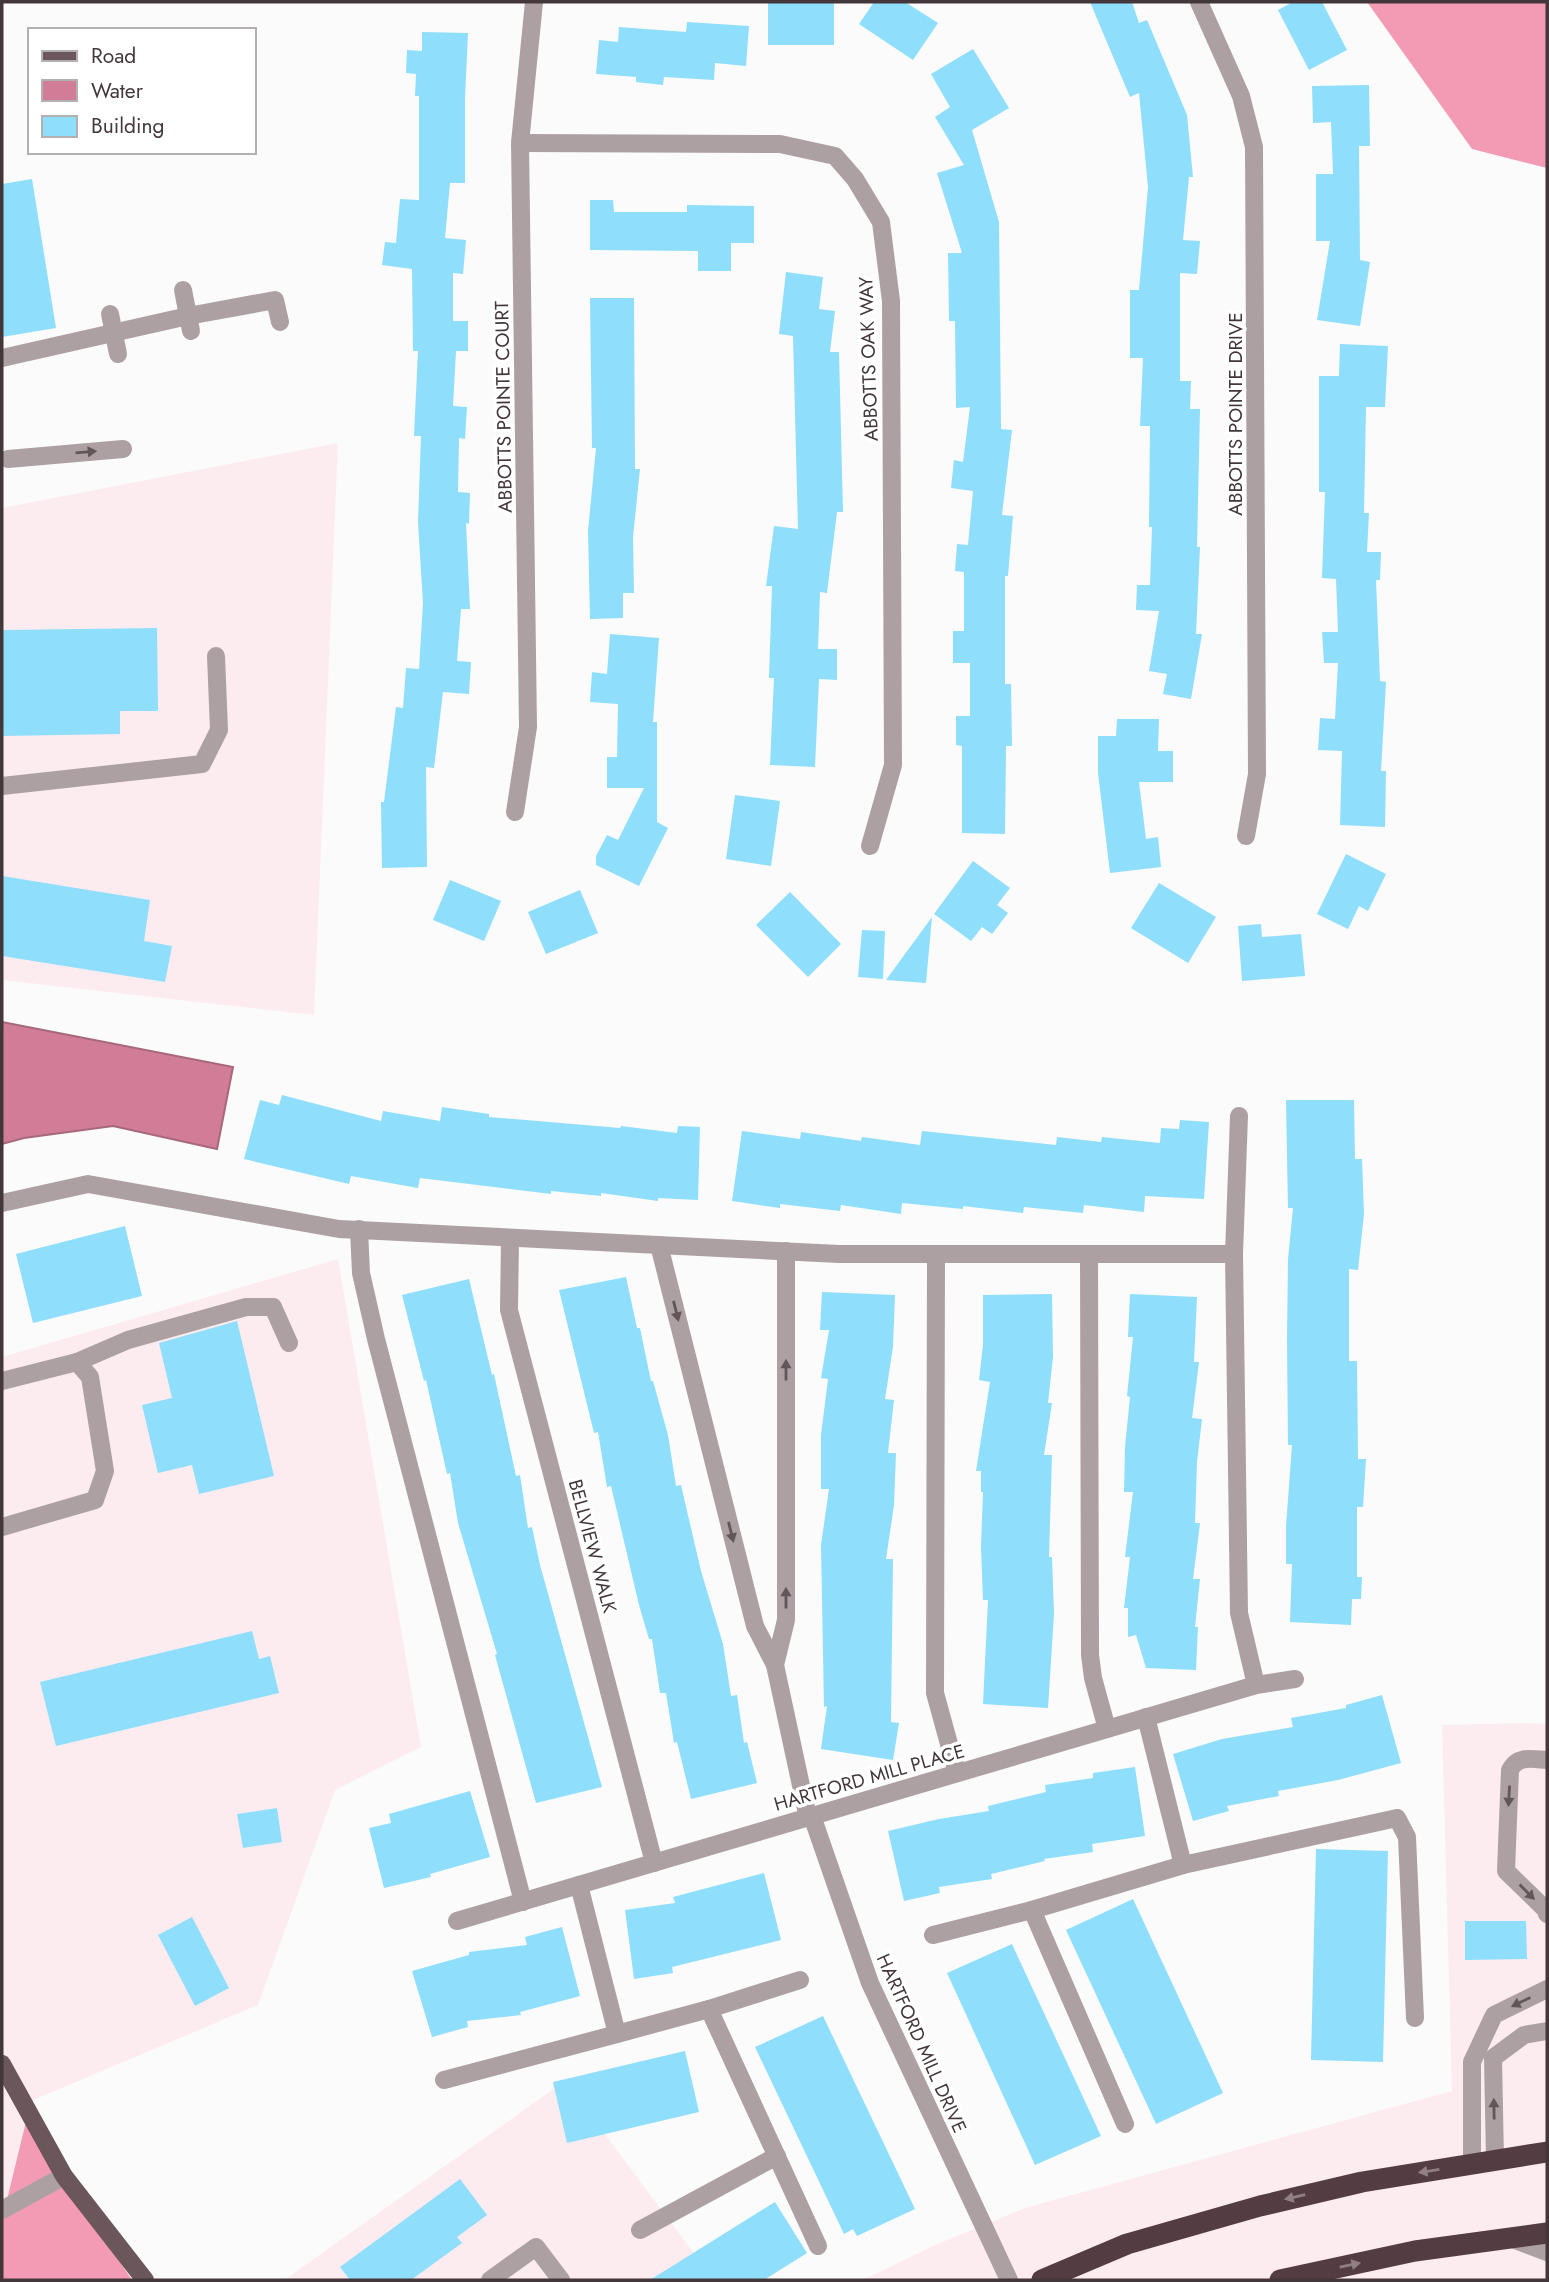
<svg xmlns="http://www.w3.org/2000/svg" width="1549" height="2282" viewBox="0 0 1549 2282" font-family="Jost,sans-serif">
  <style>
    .built { fill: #fcecf0 }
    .forest { fill: #f39ab5 }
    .water { fill: #d27d98; stroke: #a7687c; stroke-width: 2 }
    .building { fill: #8edefc }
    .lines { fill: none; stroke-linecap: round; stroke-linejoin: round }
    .minor { stroke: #ada0a3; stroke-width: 18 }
    .major { stroke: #6b565b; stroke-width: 18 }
    .highway { stroke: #543c43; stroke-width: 21 }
    .oneway { fill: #63565a }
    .oneway2 { fill: #908085 }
    .labels { text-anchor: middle; stroke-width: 7; stroke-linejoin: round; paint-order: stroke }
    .street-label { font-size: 19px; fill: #43373b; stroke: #fff }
  </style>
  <rect width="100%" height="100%" fill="#fbfbfb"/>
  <g class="built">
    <path d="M338 443 314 1015 2 980V508Z"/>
    <path d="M338 1259 421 1747 335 1790 258 2005 31 2101 2 2220V1357Z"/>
    <path d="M1525 1723 1547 1724V2280H863L935 2245 1025 2208 1452 2091 1442 1725Z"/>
    <path d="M565 2081 714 2280H284Z"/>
  </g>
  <g class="forest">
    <path d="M1367 2H1547V168L1472 149Z"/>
    <path d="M31 2101 118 2259 132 2280H2V2220Z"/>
  </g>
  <path class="water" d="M2 1022 233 1067 217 1149 113 1126 24 1138 2 1144Z"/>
  <g class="building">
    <rect x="768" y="2" width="66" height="43"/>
    <path d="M874 2H905L938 23 913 60 859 24Z"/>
    <path d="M1090 2H1132L1139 23 1147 20 1187 115 1193 177H1189L1183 240 1200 241 1197 274 1180 273V381H1191L1190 409H1200L1197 547H1200L1196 634H1202L1191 699 1163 694 1167 674 1149 671 1159 611 1136 610 1137 585H1150L1152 527H1149L1150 426H1140L1143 358H1130V290H1139L1148 187 1139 93 1130 97Z"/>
    <path d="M1293 2H1322L1347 50 1309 70 1278 10Z"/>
    <path d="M687 22 749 26 746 66 715 63 714 80 664 77 663 85 636 82V77L596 74 599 40 618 42 619 27 686 32Z"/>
    <path d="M422 32 468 33 465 98V183H450L445 238 466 240 463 274 453 273V321H468V351H456L453 406 467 407 465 439 459 438 458 492 470 493 469 524 466 523 470 609H461L457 661 471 662 469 694 443 692 434 768 426 767 427 867 382 868 381 802H384L396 707 403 708 406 668 419 669 423 603 418 522 421 436H414L418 351H413L412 269 382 265 385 242 396 243 400 199 419 200V96H415L416 74 406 73 407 50 422 51Z"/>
    <path d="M973 49 1009 108 972 130 999 222 1001 429 1012 430 1002 515 1013 516 1008 576H1005V684H1011L1012 746H1006L1005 834 962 833V746L956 745V716H970V663H953V631H964V572L955 571 957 544 968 545 973 491 951 488 954 460 963 462 970 407 956 408 955 321H949L948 253H962L937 173 964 165 935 117 950 107 931 74Z"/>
    <path d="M1369 85 1370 146H1359L1360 260 1370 262 1360 326 1317 320 1330 241H1316V174H1333L1331 122 1313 123 1312 86Z"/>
    <path d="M32 179 56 328 2 337V184Z"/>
    <path d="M590 200H613L614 212H687V205L754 206V243H731V271H698V251L590 250Z"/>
    <path d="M786 272 823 277 819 309 835 311 830 352H839L843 512H837L827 593 820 592 818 649H837V680L819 679 815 767 770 765 774 678H769L772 586H766L774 526 798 529 793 336 779 334Z"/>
    <path d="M590 298H634L635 469H640L633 537 634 593H623V618L590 619 588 531 596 448H592Z"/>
    <path d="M1340 344 1388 346 1385 407H1366L1364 513H1369L1367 552H1381L1380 580H1376L1380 681 1386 682 1381 771H1386L1385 827 1340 825 1342 751 1318 750 1320 718 1335 719 1338 663H1324L1322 632H1338L1336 579 1322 578 1325 492H1319V376H1339Z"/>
    <path d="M157 628 158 711H120V734L2 736V630Z"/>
    <path d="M610 634 659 638 653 722H657V822L668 828 639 886 596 865V856L607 835 618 840 644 788H607V757H617L618 704 590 702 592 672 607 674Z"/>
    <path d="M1117 719H1159L1158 751H1173V782H1139L1146 839 1158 837 1161 867 1110 873 1098 773V736H1116Z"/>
    <path d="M735 795 780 801 771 866 726 859Z"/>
    <path d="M1346 854 1386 874 1368 911 1359 906 1348 929 1317 914Z"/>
    <path d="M973 861 1010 888 997 905 1008 913 992 934 982 927 971 941 934 914Z"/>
    <path d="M2 876 150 900 144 941 172 946 165 982 2 956Z"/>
    <path d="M450 880 501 901 484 941 433 920Z"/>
    <path d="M1159 883 1216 917 1188 963 1131 928Z"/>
    <path d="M580 890 598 933 546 954 528 912Z"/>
    <path d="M790 892 841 944 808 977 756 925Z"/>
    <path d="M932 917 926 983 886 980Z"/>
    <path d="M1261 924 1262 937 1301 934 1305 976 1242 981 1238 926Z"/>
    <path d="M862 930 885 931 883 979 858 977Z"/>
    <path d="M282 1095 381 1121 383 1111 440 1121 442 1107 489 1114V1117L620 1128 621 1126 677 1133 678 1126 700 1127 698 1200 658 1198V1201L601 1193V1196L551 1191V1194L420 1178 418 1188 351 1176 349 1184 244 1159 260 1100 279 1105Z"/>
    <path d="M1286 1100H1354L1355 1159H1362L1364 1214 1358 1270 1349 1269V1361H1357L1358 1459H1366L1363 1507H1357V1577H1362L1361 1599H1352L1351 1625 1290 1622 1292 1564H1286V1526L1292 1445H1288L1287 1338 1288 1259 1293 1208H1288Z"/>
    <path d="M1180 1120 1209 1122 1204 1199 1145 1196 1144 1212 1084 1205 1083 1213 1024 1207 1023 1213 963 1206V1209L902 1203 901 1214 841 1205 840 1211 780 1204V1208L732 1201 742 1131 800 1139 801 1132 861 1141 862 1137 920 1145 922 1131 1056 1145 1057 1137 1101 1142 1102 1137 1160 1143 1161 1128 1179 1129Z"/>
    <path d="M125 1226 142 1296 33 1323 16 1254Z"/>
    <path d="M626 1277 637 1328H640L651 1381H653L668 1435 676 1486 681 1485 701 1571 723 1644 731 1696 737 1695 744 1743 747 1742 757 1783 691 1799 677 1742 674 1743 666 1693H660L652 1639H649L639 1605 611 1486 607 1487 598 1432 594 1433 559 1290Z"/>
    <path d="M469 1279 492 1375 494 1374 516 1476 520 1475 528 1528 532 1527 540 1565 602 1787 536 1803 495 1655 497 1654 458 1523 450 1473 447 1474 426 1380 424 1381 402 1295Z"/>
    <path d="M822 1292 895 1295 893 1347 885 1399 894 1400 888 1453H896L894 1505 886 1559H893L891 1722 899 1723 893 1760 821 1749 827 1706 824 1707 821 1545 829 1489H821V1435L828 1379 821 1378 829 1330H820Z"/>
    <path d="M1052 1294 1053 1357 1048 1403H1052L1044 1455H1052L1049 1557H1052L1054 1614 1048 1708 983 1704 988 1600H983L981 1547 983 1492H981V1471H976L990 1382 979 1380 983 1345V1295Z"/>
    <path d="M1130 1294 1197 1297 1194 1362H1199L1192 1418 1202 1419 1197 1462 1195 1523H1200L1193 1579H1200L1195 1627H1198L1196 1670 1146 1668 1136 1635 1128 1637V1608H1124L1130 1557H1125L1133 1492H1124L1125 1447 1130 1397 1127 1396 1133 1337H1128Z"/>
    <path d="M237 1321 274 1476 199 1494 192 1465 158 1473 142 1405 172 1398 159 1343Z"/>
    <path d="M252 1631 259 1659 270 1656 279 1693 56 1746 40 1682Z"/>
    <path d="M1382 1695 1401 1763 1338 1780 1278 1791 1279 1796 1227 1806 1229 1811 1193 1821 1173 1754 1222 1739 1293 1727 1291 1718 1346 1708V1705Z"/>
    <path d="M1135 1767 1145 1836 1092 1844 1093 1852 1044 1859 1045 1861 991 1874 992 1879 939 1887 940 1893 904 1901 888 1831 939 1819 989 1811 988 1806 1046 1792 1045 1785 1093 1778V1773Z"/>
    <path d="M470 1791 490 1857 430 1874 431 1877 384 1888 369 1828 391 1823 389 1814Z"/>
    <path d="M277 1808 282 1842 243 1848 237 1814Z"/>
    <path d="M1316 1849 1388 1851 1383 2062 1311 2060Z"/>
    <path d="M764 1873 781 1940 672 1967 673 1973 634 1979 625 1910 675 1903 673 1897Z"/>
    <path d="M1133 1899 1223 2093 1156 2124 1066 1930Z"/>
    <path d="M192 1917 229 1988 195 2006 158 1935Z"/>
    <path d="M1465 1921H1526L1527 1959 1465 1960Z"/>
    <path d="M562 1927 580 1996 520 2012 521 2015 467 2021 468 2027 432 2037 412 1971 469 1955V1952L527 1945 525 1937Z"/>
    <path d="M1012 1944 1101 2136 1035 2165 947 1973Z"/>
    <path d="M823 2016 915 2209 857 2236 853 2229 844 2234 755 2047Z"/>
    <path d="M685 2051 699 2112 567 2143 553 2082Z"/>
    <path d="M460 2179 487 2215 457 2237 462 2243 411 2280H350L340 2267Z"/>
    <path d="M775 2202 807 2253 764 2280H650Z"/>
  </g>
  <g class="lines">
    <g class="minor">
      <path d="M1199 2 1241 96 1254 147 1257 774 1246 836"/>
      <path d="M520 143 780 144 835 156 855 179 881 222 891 301 893 765 870 846"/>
      <path d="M183 290 191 331"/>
      <path d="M110 314 118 354"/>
      <path d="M2 358 188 316 275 300 280 322"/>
      <path d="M8 459 123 449"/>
      <path d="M2 786 202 764 219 730 216 656"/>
      <path d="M515 812 528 727 520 143 534 2"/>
      <path d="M1239 1116 1234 1254 1239 1613 1256 1685"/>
      <path d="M2 1203 88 1184 339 1229 839 1254H1234"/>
      <path d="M359 1229 361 1273 376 1339 523 1902"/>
      <path d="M510 1238 509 1310 654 1863"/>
      <path d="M659 1245 755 1626 775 1665 808 1818"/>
      <path d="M936 1254 935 1693 957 1773"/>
      <path d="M1089 1254 1090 1655 1093 1678 1107 1729"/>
      <path d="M77 1362 128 1340 246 1307H273L289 1343"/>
      <path d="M2 1381 77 1362 90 1377 105 1471 95 1500 2 1527"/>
      <path d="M775 1665 786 1620V1251"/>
      <path d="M1547 1760C1532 1759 1518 1755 1510 1770L1506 1871 1546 1910 1547 1914"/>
      <path d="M812 1816 870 1983 1009 2280"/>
      <path d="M1183 1865 1397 1818 1407 1837 1415 2018"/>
      <path d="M579 1885 617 2034 709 2009 818 2246"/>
      <path d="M1032 1910 1125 2124"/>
      <path d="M457 1921 1256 1685 1295 1679"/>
      <path d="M933 1935 1032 1910 1183 1865 1146 1717"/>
      <path d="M709 2009 800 1980"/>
      <path d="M444 2080 617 2034"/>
      <path d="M1495 2160 1493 2058 1524 2035 1547 2031"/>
      <path d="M1472 2164V2062L1494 2015 1547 1989"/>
      <path d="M2 2210 64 2176"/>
      <path d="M640 2230 777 2156"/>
      <path d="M1510 2238 1547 2252"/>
      <path d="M490 2280 536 2247 561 2280"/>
    </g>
    <path class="major" d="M2 2064 64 2176 145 2280"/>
    <g class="highway">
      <path d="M1042 2280 1127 2244 1260 2206 1362 2182 1547 2152"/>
      <path d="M1280 2280 1415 2251 1547 2233"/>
    </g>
  </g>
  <defs><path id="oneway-solid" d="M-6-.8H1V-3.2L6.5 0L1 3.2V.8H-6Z" transform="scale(1.75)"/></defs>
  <g class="oneway">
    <use href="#oneway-solid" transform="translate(86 452) rotate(-5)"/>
    <use href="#oneway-solid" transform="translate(676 1311) rotate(76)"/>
    <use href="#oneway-solid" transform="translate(786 1370) rotate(-90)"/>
    <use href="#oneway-solid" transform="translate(731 1532) rotate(76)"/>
    <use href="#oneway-solid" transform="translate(786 1598) rotate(-90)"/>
    <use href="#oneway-solid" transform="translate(1509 1796) rotate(93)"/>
    <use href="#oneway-solid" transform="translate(1527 1892) rotate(45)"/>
    <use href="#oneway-solid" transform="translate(1521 2002) rotate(154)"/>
    <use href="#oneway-solid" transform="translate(1494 2109) rotate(-91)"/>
  </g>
  <g class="oneway2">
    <use href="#oneway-solid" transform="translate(1429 2171) rotate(171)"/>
    <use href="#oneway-solid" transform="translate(1295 2197) rotate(167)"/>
    <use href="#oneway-solid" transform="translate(1350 2265) rotate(-12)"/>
  </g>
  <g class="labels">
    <g class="street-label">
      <text transform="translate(868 359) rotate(-92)" y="7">ABBOTTS OAK WAY</text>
      <text transform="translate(503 407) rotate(-91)" y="7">ABBOTTS POINTE COURT</text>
      <text transform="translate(1235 414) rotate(-90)" y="7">ABBOTTS POINTE DRIVE</text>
      <text transform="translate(593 1546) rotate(75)" y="7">BELLVIEW WALK</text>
      <text transform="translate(869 1777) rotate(-16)" y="7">HARTFORD MILL PLACE</text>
      <text transform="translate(922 2043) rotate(66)" y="7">HARTFORD MILL DRIVE</text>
    </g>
  </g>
  <rect width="1549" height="2282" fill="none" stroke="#43373b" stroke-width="7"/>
  <rect x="28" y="28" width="228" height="126" fill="#ffffff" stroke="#b4afb1" stroke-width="2"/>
  <rect x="42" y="51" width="35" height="10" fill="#6b565b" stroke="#b4afb1" stroke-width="2"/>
  <text x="91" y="63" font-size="21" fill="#43373b">Road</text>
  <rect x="42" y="80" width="35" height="21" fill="#d27d98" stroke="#b4afb1" stroke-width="2"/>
  <text x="91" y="98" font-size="21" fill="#43373b">Water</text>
  <rect x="42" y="116" width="35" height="21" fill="#8edefc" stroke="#b4afb1" stroke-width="2"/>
  <text x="91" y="133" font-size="21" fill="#43373b">Building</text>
</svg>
